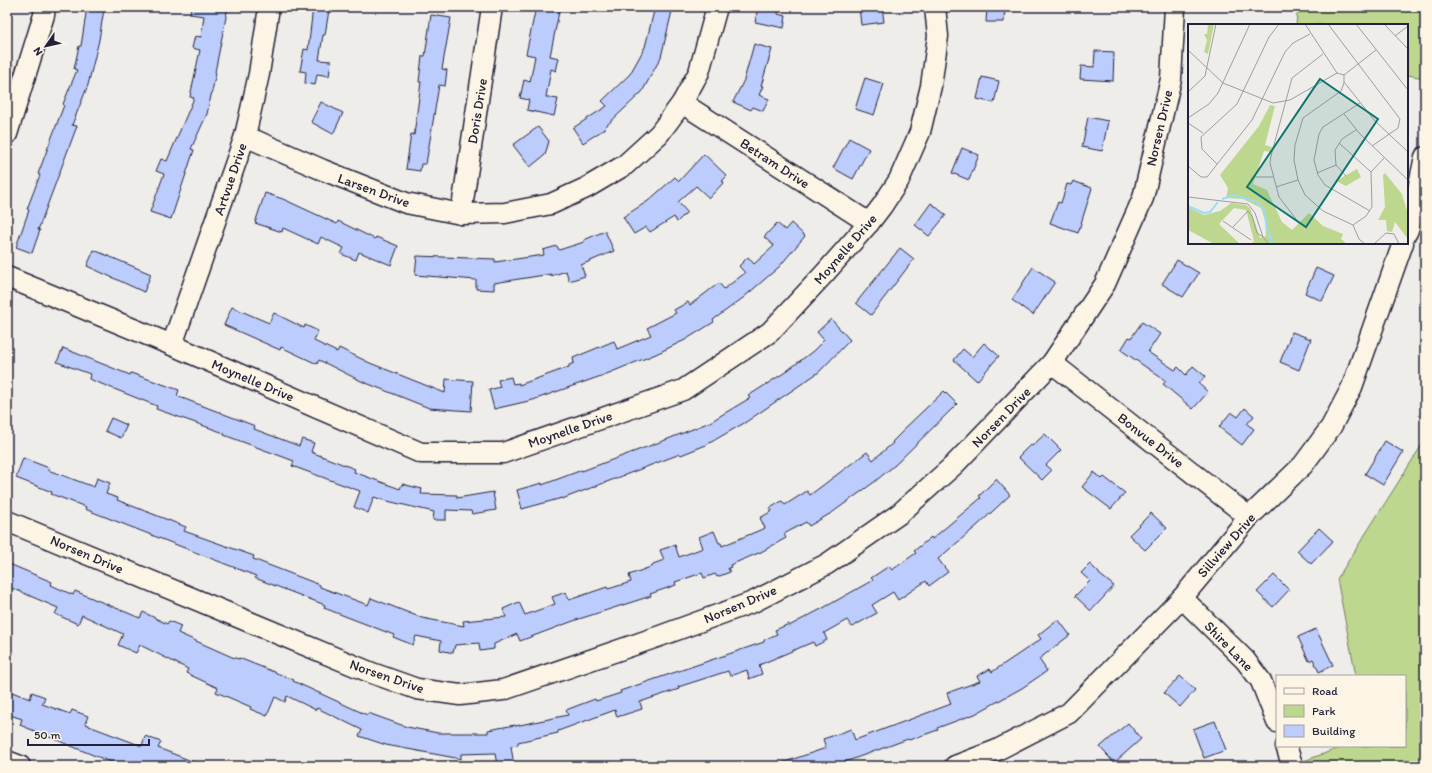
<svg xmlns="http://www.w3.org/2000/svg" width="1432" height="773" viewBox="0 0 1432 773" font-family="Itim,sans-serif">
  <style>
    .green { fill: #bed78e; stroke: #707c64 }
    .building { fill: #bccdfd; stroke: #22223b }
    .lines { fill: none; stroke-linecap: round; stroke-linejoin: round }
    .minor-casing { stroke: #22223b; stroke-width: 23 }
    .minor { stroke: #fcf5e5; stroke-width: 20 }
    .labels { text-anchor: middle; stroke-width: 3.5; stroke-linejoin: round; paint-order: stroke }
    .street-label { font-size: 14px; fill: #22223b; stroke: #fcf5e5 }
    .inset-river { fill: none; stroke: #99dbfb; stroke-width: 2 }
    .inset-road { fill: none; stroke: #9d9ca4; stroke-width: 1 }
    .view { fill: #0f766e; fill-opacity: 0.15; stroke: #0f766e; stroke-width: 2 }
    .inset-edge { fill: none; stroke: #22223b; stroke-width: 2 }
  </style>
  <rect width="100%" height="100%" fill="#efedea"/>
  <filter id="ink" filterUnits="userSpaceOnUse"><feTurbulence type="fractalNoise" baseFrequency=".025" numOctaves="2"/><feDisplacementMap in="SourceGraphic" scale="8" xChannelSelector="R" yChannelSelector="G"/><feConvolveMatrix kernelMatrix="1 2 1 2 8 2 1 2 1" color-interpolation-filters="sRGB"/></filter>
  <g filter="url(#ink)">
    <g class="green">
      <path d="M1298 7H1425V78L1407 75V25H1296Z"/>
      <path d="M1425 440V766H1290L1345 746H1405V676H1356L1337 579Z"/>
    </g>
    <g class="building">
      <path d="M87 7 104 9 99 40 88 85 72 125 77 126 38 230H40L32 253 16 247 29 210 27 209 40 175 38 174 64 105 63 104 77 70 74 69 79 46H81Z"/>
      <path d="M191 7H228L215 72 216 73 207 114 191 149 194 150 171 219 150 212 164 174 156 171 161 159 167 161 194 98 190 97 200 50 192 48 195 36 201 37 204 16 190 14Z"/>
      <path d="M313 7 329 10 325 35H323L319 60 331 61 329 76 317 74 315 85 305 83 306 72 300 71 304 49 308 50Z"/>
      <path d="M536 7H560L550 56 559 58 556 71 551 69 546 97 558 99 554 116 527 110 529 100 520 98 524 80 530 82 535 56 526 54Z"/>
      <path d="M655 7H673L661 57 642 92 605 127 606 128 583 143 573 128 607 106 602 101 630 74 645 47Z"/>
      <path d="M758 7H779L778 14 786 16 784 28 755 22Z"/>
      <path d="M859 7H882L884 22 861 25Z"/>
      <path d="M987 7H1005L1004 22H986Z"/>
      <path d="M431 15 451 18 442 69 447 70 445 86 439 85 426 164H421L420 171 406 169 411 134 414 135 421 82H419L422 56H425Z"/>
      <path d="M754 44 772 49 761 86H763L759 95 769 99 763 111 753 107 751 110 733 102 744 80Z"/>
      <path d="M1095 51 1114 52 1113 81 1080 79 1081 66 1094 67Z"/>
      <path d="M982 77 999 81 994 103 977 99Z"/>
      <path d="M865 78 884 84 874 115 855 109Z"/>
      <path d="M321 102 343 113 333 134 311 122Z"/>
      <path d="M1088 117 1108 121 1102 151 1082 147Z"/>
      <path d="M538 127 549 141 545 155 530 167 513 145Z"/>
      <path d="M849 138 869 149 853 179 833 168Z"/>
      <path d="M962 148 979 155 969 180 952 173Z"/>
      <path d="M704 154 727 176 722 181 724 182 709 198 696 186 678 202 687 212 677 222 674 217 650 232 646 227 634 234 623 217 648 201 675 177 679 181Z"/>
      <path d="M1073 181 1092 188 1078 233 1050 223 1058 202 1061 203 1067 184 1071 185Z"/>
      <path d="M265 193 283 199 337 224 338 221 375 239 376 237 398 246 391 265 359 252 356 260 341 254 344 248 321 237 318 244 283 228 282 232 255 223Z"/>
      <path d="M931 203 946 215 929 236 915 225Z"/>
      <path d="M777 223 785 230 791 223 805 236 779 267 743 298 713 320 714 322 685 340 656 354 604 375 533 400 494 409 489 390 500 387 498 380 511 377 513 384 519 383V385L569 367V365L574 363 573 358 614 341 617 349 651 335 647 328 676 313 674 310 688 302 690 305 719 283 724 289 745 273 739 266 748 257 754 264 774 246 764 237Z"/>
      <path d="M605 231 614 251 581 265 585 276 569 281 566 271 551 276V274L494 283V290L476 289V280L415 275 417 256 495 259V262L544 255 543 250 557 246 559 250 584 242V240Z"/>
      <path d="M900 248 914 259 871 315 856 303Z"/>
      <path d="M94 250 151 274 144 292 87 266Z"/>
      <path d="M1177 260 1199 273 1183 297 1162 284Z"/>
      <path d="M1033 267 1055 282 1033 315 1012 300Z"/>
      <path d="M1316 268 1334 276 1322 301 1305 293Z"/>
      <path d="M232 307 269 323 274 313 304 328 305 325 318 331 314 341 337 352 339 348 370 363 445 393 446 379 473 381 471 411 429 408 361 381 319 360 317 364 281 347 280 350 224 325Z"/>
      <path d="M831 319 850 340 819 372 746 422 706 445 681 455 680 454 562 499V498L522 509 517 490 542 483V485L582 470V471L668 439 710 422 750 398 748 396 784 373 813 351 824 340 817 332Z"/>
      <path d="M1142 322 1160 334 1148 352 1175 370 1178 367 1186 375 1193 366 1205 376 1199 384 1208 392 1193 409 1163 384 1166 381 1121 350 1129 337 1131 338Z"/>
      <path d="M1292 332 1311 339 1299 370 1280 362Z"/>
      <path d="M984 343 999 356 977 381 954 360 963 349 972 357Z"/>
      <path d="M63 348 130 375 131 373 179 390 177 396 255 426 254 429 299 446 302 439 314 443 311 452 355 469 354 472 400 489 402 484 422 489 421 494 457 495V498L493 492 496 510 472 514 471 511 446 510V520H433L434 512 383 500 374 497 368 513 354 507 360 491 292 466 294 461 224 435V433L156 409 157 406 89 379 90 374 57 362Z"/>
      <path d="M944 391 957 404 895 465 873 483 833 512 809 526 806 522 784 534 786 538 761 552 730 565 731 567 728 568 730 572 717 577 715 574 704 578 702 573 675 582 676 585 650 594 651 596 576 620 520 641 517 634 494 644V649L480 651 479 643 455 645 453 653 440 650 441 641 416 636 413 645 393 637 394 635 324 608 325 605 255 578 256 576 85 509 86 507 51 494 52 492 16 478 23 458 49 468 48 470 94 487 97 478 110 483 106 494 118 498 117 500 186 527 184 531 254 556 253 559 320 585V587L368 605 371 598 422 618 464 626 463 621 506 617 503 609 519 602 525 615 555 604 552 597 566 592 569 600 607 587 608 589 631 582 629 575 653 566V564L664 560 660 550 675 545 679 557 703 548 699 537 714 531 719 543H721L722 546 765 528 760 518 772 511 770 508 782 501 785 505 807 491 810 495 867 452 873 460 893 443 892 442 904 430H903Z"/>
      <path d="M1245 408 1254 416 1247 424 1254 429 1242 445 1219 427 1231 412 1238 417Z"/>
      <path d="M111 418 127 425 121 438 105 431Z"/>
      <path d="M1045 434 1061 450 1046 465 1052 470 1042 480 1018 457 1030 445 1032 446Z"/>
      <path d="M1385 441 1403 452 1383 485 1365 474Z"/>
      <path d="M1094 472 1102 479 1104 477 1125 493 1111 509 1082 487Z"/>
      <path d="M996 479 1010 495 978 525 938 559 948 572 929 586 926 581 898 600 893 592 872 605 877 613 852 627 847 620 824 633 827 640 815 646 813 642 759 665 762 674 749 679 747 670 730 676 728 671 678 687 679 689 640 702 642 709 617 717 615 710 558 731V733L518 742V745L511 746 514 766H497L495 753 461 754V759L386 745 359 736 362 730 317 708 316 710 287 696 285 702 275 697 267 716 250 709 251 707 216 692 218 688 186 673 188 669 140 645 136 653 118 645 123 634 82 615 78 624 55 614 58 608 7 586V563L52 582 51 585 73 595 75 591 140 618 143 612 167 624 169 621 181 626 178 633 232 657 239 659V658L294 680 293 681 367 715 368 713 407 727 438 733H488V730L515 725V726L568 715 566 710 595 699 596 701 621 693 620 691 764 642V640L777 634 775 630 789 624V626L825 607 873 580 871 578 889 566 892 570 916 553 914 551 931 537 932 539 981 498 979 496Z"/>
      <path d="M1151 513 1167 528 1145 550 1129 535Z"/>
      <path d="M1319 528 1333 541 1311 564 1297 551Z"/>
      <path d="M1090 564 1099 573V574L1114 586 1091 611 1075 596 1090 581 1081 573Z"/>
      <path d="M1274 575 1289 590 1273 607 1257 592Z"/>
      <path d="M1058 619 1070 635 1039 659 1047 671 1022 688 975 714 937 728 938 730 909 740 908 739 834 766H780L779 764 826 748 823 739 835 735 851 729 855 740 951 704 947 693 980 681 977 676 990 669 992 672 1041 639 1038 635Z"/>
      <path d="M1316 629 1333 665 1319 672 1313 659 1309 661 1298 637Z"/>
      <path d="M1180 676 1195 690 1180 707 1164 693Z"/>
      <path d="M7 690 30 699 32 692 45 697 42 704 70 714 72 710 88 716 85 724 89 725V726L142 746 145 736 161 742 158 748 202 765V766H122L93 755 20 725 22 719 7 714Z"/>
      <path d="M1215 721 1226 750 1204 758 1193 729Z"/>
      <path d="M1128 723 1141 739 1114 763 1100 747Z"/>
    </g>
    <g class="lines">
      <defs>
        <g id="minor">
          <path d="M682 103 869 223"/>
          <path d="M7 134 44 15 45 7"/>
          <path d="M245 136 323 170 406 203 461 214 505 213 551 204 586 188 625 165 659 134 682 103 699 72 717 7"/>
          <path d="M461 214 492 7"/>
          <path d="M1407 232 1411 221 1425 157"/>
          <path d="M7 277 172 345 421 453H503L683 390 770 332 825 273 869 223 882 206 899 180 920 132 931 86 938 36 935 7"/>
          <path d="M172 345 245 136 259 74 269 7"/>
          <path d="M1052 363 1249 517"/>
          <path d="M7 521 372 673 417 689 460 695 503 690 660 636 753 602 827 564 899 514 954 465 1052 363 1105 284 1143 198 1171 79 1175 7"/>
          <path d="M1182 598 1245 660 1261 681 1277 722"/>
          <path d="M1286 746 1292 764"/>
          <path d="M7 761 20 766"/>
          <path d="M955 766 997 750 1069 713 1182 598 1249 517 1303 465 1331 427 1352 387 1403 243"/>
        </g>
      </defs>
      <use href="#minor" class="minor-casing"/>
      <use href="#minor" class="minor"/>
    </g>
  </g>
  <g class="labels">
    <g class="street-label">
      <text transform="translate(477 111) rotate(-81)" y="5">Doris Drive</text>
      <text transform="translate(1159 128) rotate(-77)" y="5">Norsen Drive</text>
      <text transform="translate(775 163) rotate(33)" y="5">Betram Drive</text>
      <text transform="translate(230 179) rotate(-71)" y="5">Artvue Drive</text>
      <text transform="translate(374 190) rotate(20)" y="5">Larsen Drive</text>
      <text transform="translate(845 249) rotate(-49)" y="5">Moynelle Drive</text>
      <text transform="translate(253 380) rotate(23)" y="5">Moynelle Drive</text>
      <text transform="translate(1001 417) rotate(-46)" y="5">Norsen Drive</text>
      <text transform="translate(570 429) rotate(-19)" y="5">Moynelle Drive</text>
      <text transform="translate(1151 440) rotate(38)" y="5">Bonvue Drive</text>
      <text transform="translate(1226 545) rotate(-49)" y="5">Sillview Drive</text>
      <text transform="translate(87 554) rotate(23)" y="5">Norsen Drive</text>
      <text transform="translate(740 604) rotate(-23)" y="5">Norsen Drive</text>
      <text transform="translate(1229 646) rotate(46)" y="5">Shire Lane</text>
      <text transform="translate(387 676) rotate(19)" y="5">Norsen Drive</text>
    </g>
  </g>
  <g transform="translate(1188 24)">
    <rect width="220" height="220" fill="#efedea"/>
    <path d="M18 0H26L20 30 16 28 19 16 16 10H19L20 2ZM82 81 87 82 77 121 84 123 83 128 76 127 65 160 79 166 94 198 104 206 121 189 135 202 155 210 153 215 159 220H63L66 217 58 186 46 184 31 200 52 220H26L0 206V183L16 191 32 187 43 179 58 181 62 184 72 214 78 212 77 196 73 184 55 175 38 174 40 164 32 151 71 102ZM169 145 173 153 158 162 148 157ZM197 149 214 170 220 190V215L207 198 204 208 199 207 198 196H190L197 183 195 151Z" fill="#bed78e"/>
    <path class="inset-river" d="M34 175 46 171 69 178 76 186 79 205 85 220M0 182 16 189 22 188 30 178"/>
    <path class="inset-road" d="M117 0 149 49 156 51M140 0 212 95 210 104 184 122M168 0 220 66M196 0 220 25M207 12 220 2M0 26 35 59 85 79 102 76 149 49M156 51V59L153 67 115 94 107 121 106 136 110 156 117 171 135 187 165 201M156 51 188 26M156 58 187 97 220 128M0 68 17 52 28 0M172 79 135 103 131 110 126 136 130 151 137 161 182 187M156 90 172 110 220 156M0 94 21 80 30 69 62 0M0 99 15 109M151 119 183 148M29 140 14 125 13 113 49 80 81 13 91 0M0 142 13 153H19L64 96 97 28 105 19 122 10M129 149 148 141M158 152 148 141 147 126 154 115 168 106M67 153H85M88 163 110 156M0 173 60 180 67 189 75 213 81 220M35 197 63 216M111 199 91 173 82 139 83 132 104 54 135 30M165 201 178 192 184 183 183 148 196 134M165 201 171 215 177 220M45 203 60 187 64 192 69 209 75 213M186 220 198 209 206 210 211 220"/>
    <path class="view" d="M132 55 190 95 118 203 59 163Z"/>
    <rect width="220" height="220" class="inset-edge"/>
  </g>
  <rect width="1432" height="773" fill="none" stroke="#fcf5e5" stroke-width="24"/>
  <rect x="12" y="12" width="1408" height="749" fill="none" stroke="#22223b" stroke-width="1.5" filter="url(#ink)"/>
  <rect x="1276" y="675" width="130" height="72" fill="#fcf5e5" stroke="#a5a1a1"/>
  <rect x="1284" y="688" width="20" height="6" fill="#fcf5e5" stroke="#a5a1a1"/>
  <text x="1312" y="695" font-size="12" fill="#22223b">Road</text>
  <rect x="1284" y="705" width="20" height="12" fill="#bed78e" stroke="#a5a1a1"/>
  <text x="1312" y="715" font-size="12" fill="#22223b">Park</text>
  <rect x="1284" y="725" width="20" height="12" fill="#bccdfd" stroke="#a5a1a1"/>
  <text x="1312" y="735" font-size="12" fill="#22223b">Building</text>
  <g transform="translate(46 46) rotate(236)" stroke="#fcf5e5" stroke-width="3" paint-order="stroke">
  <path d="M0-3L7 15L0 10L-7 15Z" fill="#22223b"/>
  <text y="-6" font-size="11" font-weight="bold" text-anchor="middle" fill="#22223b">N</text>
  </g>
  <path d="M28 739v6h121v-6" fill="none" stroke="#22223b" stroke-width="2"/>
  <text x="34" y="739" font-size="12" fill="#22223b" stroke="#fcf5e5" stroke-width="3" paint-order="stroke">50 m</text>
</svg>
